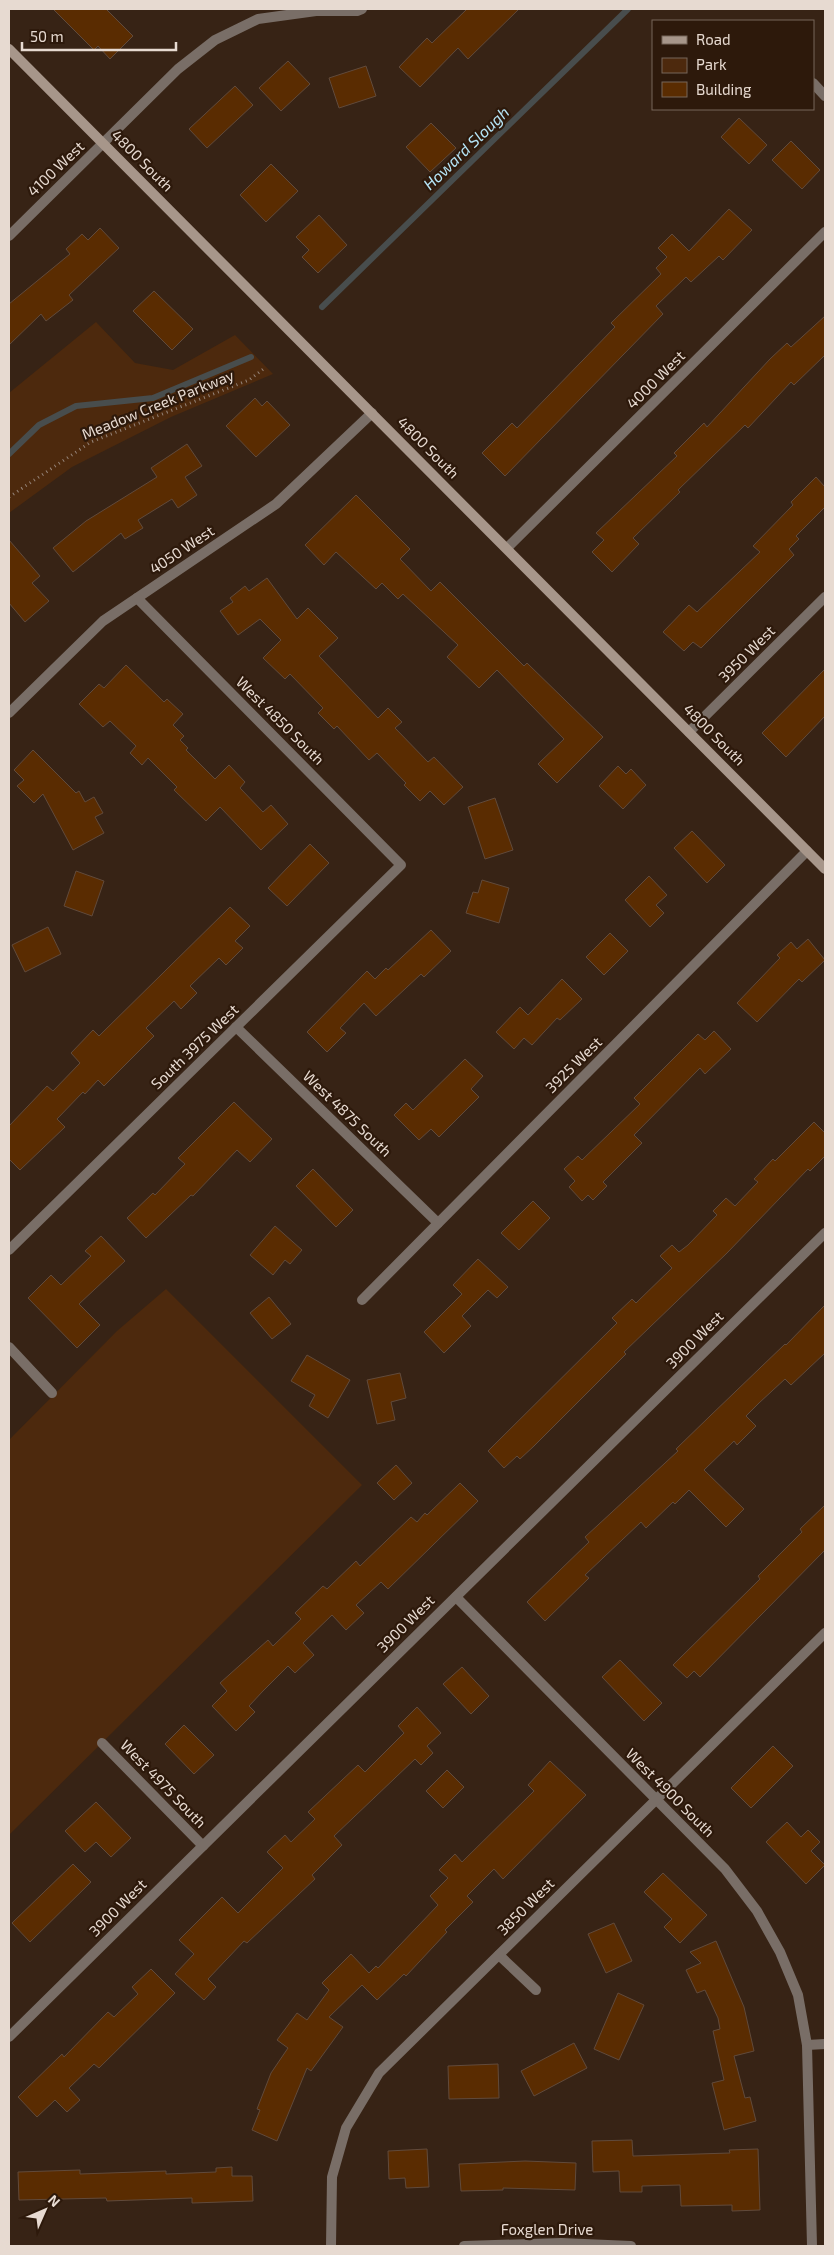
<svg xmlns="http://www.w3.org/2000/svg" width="834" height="2255" viewBox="0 0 834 2255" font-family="'Exo 2',sans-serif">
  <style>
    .green { fill: #4d290d }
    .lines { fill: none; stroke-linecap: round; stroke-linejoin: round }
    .stream { stroke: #484d4d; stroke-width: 6 }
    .building { fill: #5a2c01; stroke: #614a3b }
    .path { stroke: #96857a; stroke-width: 3; stroke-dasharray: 1 4; stroke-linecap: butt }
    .street { stroke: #796e67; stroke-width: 10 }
    .secondary { stroke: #a7968a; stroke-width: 10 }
    .labels { text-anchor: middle; stroke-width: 4.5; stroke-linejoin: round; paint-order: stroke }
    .street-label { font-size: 15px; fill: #e7dad1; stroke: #2d190b }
    .water-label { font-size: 16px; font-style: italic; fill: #b5e4f6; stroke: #2d190b }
  </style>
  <rect width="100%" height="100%" fill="#372315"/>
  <g class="green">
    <path d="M96 322 135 363 173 370 235 335 273 374 171 417 72 467 9 513V393Z"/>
    <path d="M166 1289 362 1485 9 1835V1440L117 1331Z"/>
  </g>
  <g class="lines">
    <g class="stream">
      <path d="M322 307 628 9"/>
      <path d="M9 454 39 425 76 406 153 398 251 357"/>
    </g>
  </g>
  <g class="building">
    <path d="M53 9H106L133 36 110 59 98 46 94 50Z"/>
    <path d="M467 9H519L468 59 458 48 420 87 399 67 427 38 432 43Z"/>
    <path d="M288 61 310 84 281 111 259 88Z"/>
    <path d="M366 66 376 96 339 108 329 78Z"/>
    <path d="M235 86 253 105 207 148 189 129Z"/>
    <path d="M739 118 767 145 749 164 721 137Z"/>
    <path d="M431 123 456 148 430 172 406 147Z"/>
    <path d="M791 141 820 170 802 189 772 160Z"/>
    <path d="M271 164 298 191 266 222 240 195Z"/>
    <path d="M729 209 752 230 723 260 719 256 691 282 686 277 656 306 663 314 505 476 482 453 512 423 517 428 615 327 611 323 661 274 656 268 667 257 658 248 672 234 689 251Z"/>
    <path d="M319 215 347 245 318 273 302 257 309 250 296 237Z"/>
    <path d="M100 228 119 248 69 295 73 300 46 321 41 314 9 345V304L70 254 66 249 82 234 88 240Z"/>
    <path d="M154 291 193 329 172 350 133 311Z"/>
    <path d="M825 316V355L794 385 791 382 748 428 745 425 678 490 680 492 633 538 639 544 612 572 592 552 604 540 596 533 677 456 674 453 704 423 707 427 770 359 787 343 791 347Z"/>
    <path d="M255 398 262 406 267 401 290 425 256 457 226 426Z"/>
    <path d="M187 444 202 466 185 477 197 495 178 508 172 499 138 520 143 528 125 539 121 533 73 572 53 548 86 521 157 477 151 468Z"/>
    <path d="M816 477 825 487V507L796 536 799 539 789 549 794 555 701 648 693 642 684 651 663 632 689 605 697 612 760 552 753 546 793 505 791 502Z"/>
    <path d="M356 495 410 549 400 559 431 591 440 582 524 666 527 663 603 737 557 783 538 764 564 739 497 670 479 688 447 657 458 645 403 594 398 599 382 583 376 589 336 552 324 565 305 545Z"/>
    <path d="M9 540 40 576 32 583 49 601 25 622 9 603Z"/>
    <path d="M267 578 297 619 308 608 338 638 319 656 378 718 388 708 402 722 395 728 428 762 434 757 463 787 444 805 430 791 420 801 404 785 406 783 377 753 369 760 337 726 334 729 318 713 323 708 290 674 285 679 263 658 281 640 260 619 238 635 220 611 233 602 230 598 245 586 249 591Z"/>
    <path d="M126 665 164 702 167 699 183 714 173 725 184 736 180 740 188 748 186 750 215 779 229 765 245 782 240 788 263 812 271 805 288 824 261 850 220 807 206 821 174 790 177 787 148 758 142 765 130 753 136 746 110 721 103 727 79 704 99 684 104 688Z"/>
    <path d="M825 669V716L786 757 762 733Z"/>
    <path d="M33 750 76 793 79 791 85 802 94 797 103 813 95 817 104 833 73 850 43 794 34 803 17 786 24 780 14 770Z"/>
    <path d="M618 766 626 774 631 769 646 785 623 809 599 786Z"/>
    <path d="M495 798 513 850 485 859 468 807Z"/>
    <path d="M692 831 725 865 707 883 674 848Z"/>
    <path d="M310 844 329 863 287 906 268 888Z"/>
    <path d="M76 871 104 881 92 916 64 906Z"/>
    <path d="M649 876 667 895 656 905 664 913 650 927 625 900Z"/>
    <path d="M482 880 509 888 499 923 466 913 473 892 478 893Z"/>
    <path d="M230 907 250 926 235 941 243 948 226 965 219 958 190 986 197 993 181 1009 174 1001 146 1028 154 1036 104 1086 98 1080 85 1094 83 1092 57 1119 65 1127 20 1170 9 1159V1126L47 1086 53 1091 80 1063 71 1053 93 1030 99 1036Z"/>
    <path d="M48 927 61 954 25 972 12 945Z"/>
    <path d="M431 930 451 951 424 977 421 974 376 1016 364 1003 340 1028 346 1033 327 1052 307 1032 367 971 375 979 386 968 388 970Z"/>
    <path d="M610 933 628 951 604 975 586 957Z"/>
    <path d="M808 939 825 960 802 982 799 979 757 1022 737 1003 780 958 777 955 791 942 797 949Z"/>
    <path d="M562 979 582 999 560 1020 557 1018 532 1045 524 1038 514 1049 496 1032 520 1007 528 1015Z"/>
    <path d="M714 1031 731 1049 705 1074 700 1068 634 1135 642 1143 603 1182 607 1186 593 1200 588 1195 582 1201 569 1187 575 1181 564 1169 578 1156 582 1160 640 1104 634 1098 698 1034 705 1040Z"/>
    <path d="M465 1059 483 1076 471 1089 479 1097 439 1137 431 1129 419 1140 394 1115 406 1103 413 1110Z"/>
    <path d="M234 1102 272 1139 250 1162 237 1150 193 1196 191 1195 146 1238 127 1218 153 1193 155 1195 185 1164 178 1158Z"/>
    <path d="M814 1122 825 1133V1156L810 1171 808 1169 727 1253 624 1352 626 1354 534 1446 520 1459 517 1456 504 1468 488 1451 617 1323 612 1318 632 1299 636 1303 672 1268 660 1256 672 1245 679 1252 688 1245 717 1215 713 1211 726 1198 735 1206 758 1182 754 1179 773 1159 775 1161Z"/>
    <path d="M313 1169 353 1210 336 1227 296 1186Z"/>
    <path d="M533 1201 550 1218 519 1250 501 1233Z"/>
    <path d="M275 1226 302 1250 290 1264 285 1260 273 1275 250 1255Z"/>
    <path d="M101 1236 125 1261 79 1304 100 1325 77 1348 28 1298 51 1275 61 1285 91 1256 85 1251Z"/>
    <path d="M478 1259 508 1287 497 1298 488 1290 462 1316 471 1326 444 1353 424 1332 462 1294 453 1285Z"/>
    <path d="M269 1297 291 1324 272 1339 250 1313Z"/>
    <path d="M825 1305V1353L791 1385 785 1379 759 1403 746 1416 756 1426 737 1445 734 1441 704 1470 744 1509 726 1527 689 1490 675 1504 673 1502 646 1528 641 1522 585 1575 589 1578 545 1621 527 1602 589 1542 585 1537 678 1451 676 1449 710 1416 785 1344 786 1345Z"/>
    <path d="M307 1355 350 1380 328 1418 309 1406 315 1395 291 1381Z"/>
    <path d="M400 1373 406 1398 391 1402 395 1420 377 1424 367 1380Z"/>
    <path d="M396 1465 412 1483 394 1500 377 1483Z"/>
    <path d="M460 1483 478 1501 388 1589 381 1582 356 1605 364 1613 346 1630 332 1615 303 1643 314 1655 295 1673 288 1666 263 1691 249 1706 255 1712 236 1731 212 1706 227 1691 220 1683 268 1640 273 1646 301 1619 295 1613 323 1586 327 1589 356 1561 360 1566 411 1517 417 1522 425 1513 427 1515Z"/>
    <path d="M825 1505V1550L700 1677 694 1671 687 1678 673 1665 760 1579 758 1576 802 1532 800 1529Z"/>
    <path d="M620 1660 662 1703 644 1721 602 1677Z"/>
    <path d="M462 1667 489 1696 471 1714 443 1684Z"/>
    <path d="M417 1707 441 1733 427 1746 433 1753 421 1765 415 1759 334 1836 342 1845 312 1875 315 1879 247 1943 244 1941 208 1979 216 1987 204 2000 175 1974 194 1954 179 1940 222 1897 238 1913 283 1868 267 1852 285 1835 291 1842 315 1819 308 1812 358 1765 365 1772 404 1733 398 1726Z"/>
    <path d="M184 1725 214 1755 194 1774 165 1744Z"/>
    <path d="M773 1746 793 1766 751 1808 731 1788Z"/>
    <path d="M550 1761 586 1795 503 1879 494 1869 467 1896 473 1902 445 1930 447 1932 406 1976 404 1974 377 2000 362 1985 329 2017 343 2027 311 2071 307 2068 277 2141 252 2130 260 2110 257 2109 271 2073 288 2048 277 2040 297 2013 307 2020 329 1990 322 1983 351 1954 369 1973 376 1966 378 1968 438 1905 430 1896 448 1878 439 1870 455 1854 462 1862 534 1791 528 1785Z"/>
    <path d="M447 1770 464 1787 443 1808 426 1791Z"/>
    <path d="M96 1802 131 1838 111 1857 96 1842 85 1852 65 1831Z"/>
    <path d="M787 1822 801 1837 808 1830 820 1842 811 1851 825 1865 806 1884 766 1842Z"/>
    <path d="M73 1864 91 1882 30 1942 12 1923Z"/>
    <path d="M663 1873 707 1915 680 1943 664 1927 672 1919 644 1892Z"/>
    <path d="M614 1923 632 1961 606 1973 588 1934Z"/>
    <path d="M716 1941 744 2007 754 2051 734 2056 745 2098 750 2097 756 2121 724 2130 712 2083 724 2080 713 2031 720 2029 718 2018 705 1990 697 1993 686 1970 701 1963 690 1952Z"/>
    <path d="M151 1969 175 1993 99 2068 94 2064 69 2088 80 2100 67 2112 55 2100 37 2117 18 2097 62 2054 64 2057 108 2012 114 2017 138 1994 132 1987Z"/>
    <path d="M618 1993 644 2005 619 2060 594 2049Z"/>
    <path d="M574 2043 587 2068 534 2096 521 2071Z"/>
    <path d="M498 2064 499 2098 449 2099 448 2066Z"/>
    <path d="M632 2140 633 2156 730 2153 729 2150 758 2149 760 2210 732 2211V2205L681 2206 680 2185 642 2186V2192H620L619 2171 593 2172 592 2141Z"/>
    <path d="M427 2149 429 2187 406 2188 405 2178 389 2179 388 2151Z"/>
    <path d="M525 2161 576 2163 575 2190 503 2188V2190L461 2191 459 2164Z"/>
    <path d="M232 2167V2176H252L253 2201 192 2203V2198L107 2201 106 2198 19 2200 18 2172 80 2170V2174L166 2171V2174L216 2172V2168Z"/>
  </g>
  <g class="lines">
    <path class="path" d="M9 497 91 442 249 380 266 367"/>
    <g class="street">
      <path d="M813 83 825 96"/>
      <path d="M9 236 178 69 215 40 258 19 316 11H357L362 9"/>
      <path d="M507 548 825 232"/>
      <path d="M9 713 103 621 276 504 372 413"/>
      <path d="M689 732 825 597"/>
      <path d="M236 1027 438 1223"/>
      <path d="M9 1250 401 865 137 598"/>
      <path d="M362 1300 807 851"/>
      <path d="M9 1347 52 1393"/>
      <path d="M456 1597 725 1869 757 1911 780 1952 798 1995 807 2045 812 2246"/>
      <path d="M102 1743 203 1846"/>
      <path d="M499 1955 536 1990"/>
      <path d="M9 2037 825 1233"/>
      <path d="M807 2045 825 2044"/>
      <path d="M331 2246 332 2177 346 2128 379 2073 825 1633"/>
      <path d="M464 2246 561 2243 631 2246"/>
    </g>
    <path class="secondary" d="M9 49 825 869"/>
  </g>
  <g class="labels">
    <g class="street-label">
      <text transform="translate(142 161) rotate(45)" y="5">4800 South</text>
      <text transform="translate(56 169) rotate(-44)" y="5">4100 West</text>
      <text transform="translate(656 380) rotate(-45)" y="5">4000 West</text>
      <text transform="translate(158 405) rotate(-22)" y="5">Meadow Creek Parkway</text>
      <text transform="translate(428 448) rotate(45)" y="5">4800 South</text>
      <text transform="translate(182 550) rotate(-34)" y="5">4050 West</text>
      <text transform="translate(747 654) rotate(-45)" y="5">3950 West</text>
      <text transform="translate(280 721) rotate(45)" y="5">West 4850 South</text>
      <text transform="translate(714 735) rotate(45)" y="5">4800 South</text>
      <text transform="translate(195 1047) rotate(-44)" y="5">South 3975 West</text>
      <text transform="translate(574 1065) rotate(-45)" y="5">3925 West</text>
      <text transform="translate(347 1114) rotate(44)" y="5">West 4875 South</text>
      <text transform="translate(695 1340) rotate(-45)" y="5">3900 West</text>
      <text transform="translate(406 1624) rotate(-45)" y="5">3900 West</text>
      <text transform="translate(163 1784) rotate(46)" y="5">West 4975 South</text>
      <text transform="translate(670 1793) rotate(45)" y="5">West 4900 South</text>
      <text transform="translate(526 1907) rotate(-45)" y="5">3850 West</text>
      <text transform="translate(118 1908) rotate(-45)" y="5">3900 West</text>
      <text x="547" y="2235">Foxglen Drive</text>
    </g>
    <g class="water-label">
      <text transform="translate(466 148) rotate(-44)" y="6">Howard Slough</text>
    </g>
  </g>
  <rect width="834" height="2255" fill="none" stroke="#e7dad1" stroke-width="20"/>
  <rect x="652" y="20" width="162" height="90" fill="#2d190b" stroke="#77665a"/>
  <rect x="662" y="36" width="25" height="8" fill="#a7968a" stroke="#77665a"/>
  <text x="696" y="45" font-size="15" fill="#e7dad1">Road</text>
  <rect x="662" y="58" width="25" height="15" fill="#4d290d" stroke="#77665a"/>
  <text x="696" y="70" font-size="15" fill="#e7dad1">Park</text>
  <rect x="662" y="82" width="25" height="15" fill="#5a2c01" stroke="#77665a"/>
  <text x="696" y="95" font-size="15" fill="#e7dad1">Building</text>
  <g transform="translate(45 2210) rotate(45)" stroke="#2d190b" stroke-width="4" paint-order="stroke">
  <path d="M0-4L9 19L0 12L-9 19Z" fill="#e7dad1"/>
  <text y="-8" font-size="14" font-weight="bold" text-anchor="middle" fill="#e7dad1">N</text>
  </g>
  <path d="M22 42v8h154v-8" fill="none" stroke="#e7dad1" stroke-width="2.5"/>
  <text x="30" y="42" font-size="15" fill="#e7dad1" stroke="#2d190b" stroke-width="4" paint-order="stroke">50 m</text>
</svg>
